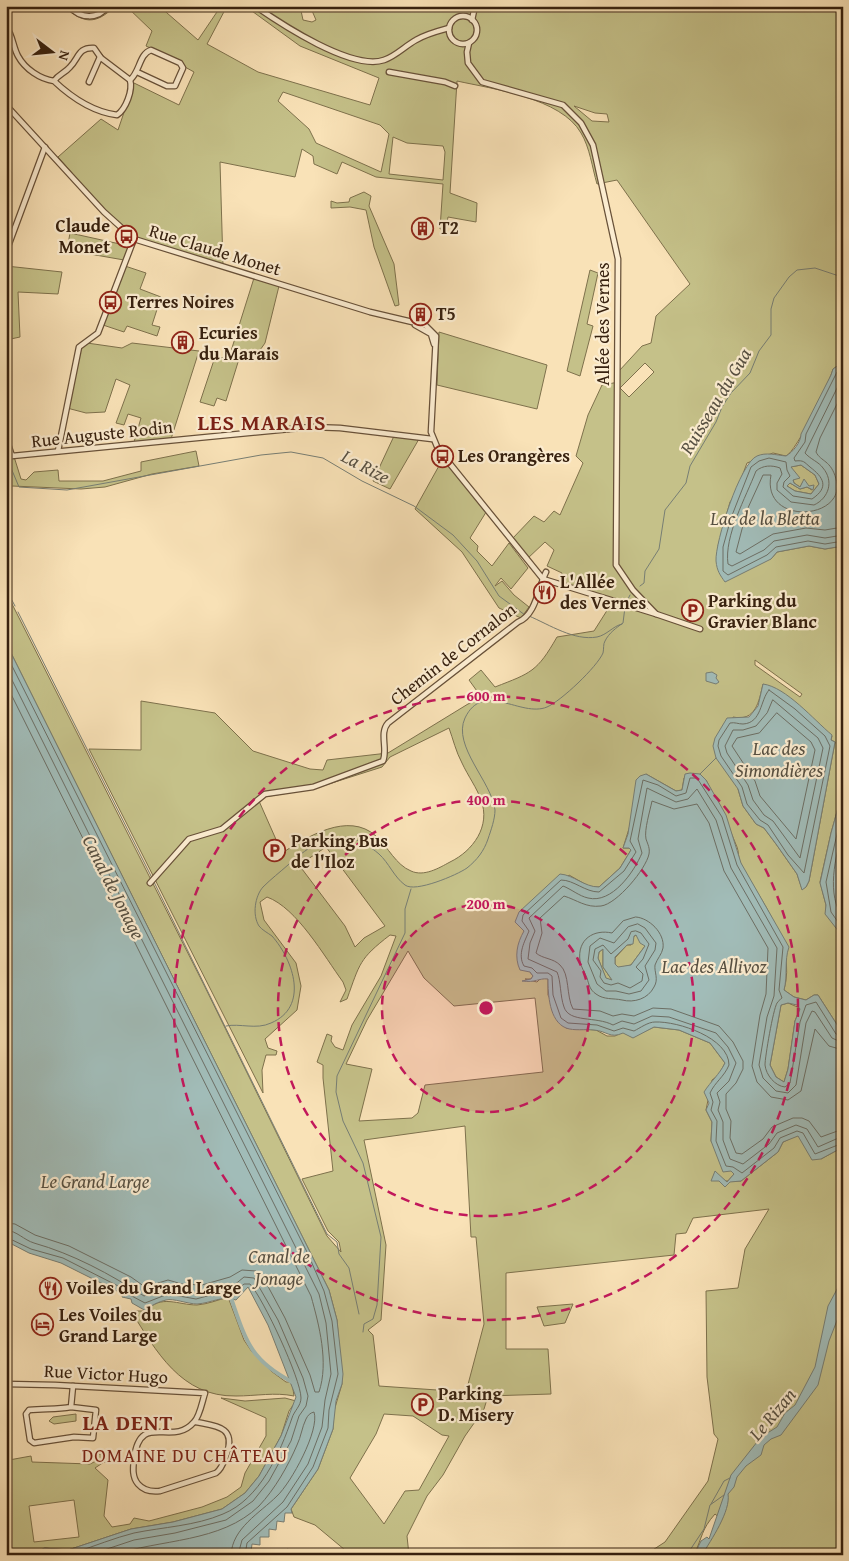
<svg xmlns="http://www.w3.org/2000/svg" width="849" height="1561" viewBox="0 0 849 1561" font-family="'Gentium Book Plus',serif">
  <style>
    .green { fill: #c5c189; stroke: #7e714c; fill-rule: evenodd }
    .water { fill: #a1bcb8; stroke: #777e74; fill-rule: evenodd }
    .lines { fill: none; stroke-linecap: round; stroke-linejoin: round }
    .shore { stroke: #6c6e64; stroke-width: 1 }
    .stream { stroke: #777e74; stroke-width: 1 }
    .canal { stroke: #a1bcb8; stroke-width: 4 }
    .minor-casing { stroke: #685139; stroke-width: 7 }
    .minor { stroke: #fbecd0; stroke-width: 4.5 }
    .ring { fill: none; stroke: #c2185b; stroke-width: 2.5; stroke-dasharray: 9 6 }
    .labels { text-anchor: middle; stroke-width: 4.5; stroke-linejoin: round; paint-order: stroke }
    .poi-label { font-size: 18px; font-weight: bold; fill: #37210f; stroke: #fbecd0; text-anchor: start }
    .street-label { font-size: 18px; fill: #37210f; stroke: #fbecd0 }
    .water-label { font-size: 19px; font-style: italic; fill: #575042; stroke: #fbecd0 }
    .neighbourhood-label { font-size: 19px; letter-spacing: 1px; fill: #7a1f14; stroke: #fbecd0 }
    .district-label { font-size: 22px; font-weight: bold; letter-spacing: 1px; fill: #7a1f14; stroke: #fbecd0 }
    .centre { fill: #c2185b; stroke: #fbecd0; stroke-width: 2.5 }
    .ring-label { font-size: 15px; text-anchor: middle; font-weight: bold; fill: #c2185b; stroke: #fbecd0; stroke-width: 4.5; stroke-linejoin: round; paint-order: stroke }
  </style>
  <rect width="100%" height="100%" fill="#f9e2b7"/>
  <filter id="stains"><feTurbulence type="fractalNoise" baseFrequency=".004" numOctaves="4"/><feColorMatrix values="0 0 0 0 .2 0 0 0 0 .09 0 0 0 0 .02 0 0 0 .5 -.17"/></filter>
  <radialGradient id="worn" r=".72"><stop offset=".6" stop-color="#630" stop-opacity="0"/><stop offset="1" stop-color="#630" stop-opacity=".3"/></radialGradient>
  <g class="green">
    <path d="M63 6C72 6 78 9 87 10 92 11 106 6 115 6 95 26 83 23 63 6Z"/>
    <path d="M126 6H159L198 40 221 6H227L207 44 258 72 370 105 379 78 300 46 245 6H300L303 20 312 22 316 20 310 6H843V362L833 369C830 381 797 451 786 456L773 453 747 463 735 495 730 502 718 546 771 559 777 552 809 546 825 549 843 546V790L831 833 820 882 826 905V914L843 937V1034L818 995H814L806 1000 794 997 784 990C797 943 760 901 740 862 738 857 739 852 737 847 728 824 717 802 706 780L684 778 682 790 676 791 646 774 623 848H630L631 850 620 868 599 887H590L569 875 524 930 530 972 533 976 531 979H525L537 982 541 978H548V995L566 1028 596 1030 607 1036H615L623 1032 633 1037 654 1027 679 1030 710 1043 725 1063 719 1075 712 1080 706 1110 712 1122 711 1141 734 1174 727 1182 721 1178 719 1181H741L778 1152 783 1142 798 1135 821 1159 843 1147V1555H702L721 1519 715 1514C701 1530 703 1536 694 1555H645L665 1542 708 1481 718 1439 714 1434 707 1377 706 1291 738 1288 745 1249 769 1209 693 1218 686 1233 676 1234 674 1255 506 1273V1349H548L551 1394 488 1396 484 1409 465 1436 443 1475 427 1496 407 1536 409 1555H351L315 1525 294 1517 291 1509 318 1469 333 1429 334 1411 342 1384 337 1320 329 1290 6 643V592L204 985 327 1236 341 1252 339 1242 328 1231 302 1179 333 1171 323 1078V1065L317 1062 327 1034 332 1036 331 1041 335 1047 343 1050 352 1025 381 976 396 936 390 935C359 959 360 963 347 999L340 1002 346 990 343 982C324 956 297 908 267 897L260 902 264 920 296 963 301 986 297 1010 265 1039 268 1048 277 1051 276 1055H266L262 1070 263 1093 89 749 141 750V701L215 713 253 751 310 769 323 770 327 760 388 753 468 704 482 698 469 680 481 670 495 687C531 673 537 672 557 637L594 631 613 601 560 583 562 573 547 566 554 550 545 542 527 559 512 539 534 516 544 522 554 511 560 515 583 463 576 456 588 415 602 385 619 382V371L642 346 651 343 656 316 690 284 617 180 597 184C592 167 590 148 581 133 561 98 493 89 457 81L450 193 477 203 476 222 448 217 446 228 440 229 443 184 376 177 342 162 337 174 314 164 313 156 302 149 295 177 220 162 223 264C195 256 159 251 134 235 107 218 81 182 58 157L101 119 118 130 134 83 179 105 194 72 185 67 182 63 146 46 152 31ZM283 92 380 125 389 134 381 172 316 143 309 129 278 101ZM574 106 595 113 607 114 609 122 592 121ZM393 137 407 143 443 146 445 152 443 180 389 174ZM645 363 654 372 629 397 620 388ZM755 660 802 694 800 697 755 665ZM763 684 832 736 831 740 835 742 809 881 806 887 802 889 797 874 776 844 764 828 756 824 743 806 738 789 733 717C756 722 759 701 763 684ZM449 728C453 739 456 752 462 763 468 776 477 788 481 800 491 826 473 851 450 862 439 868 424 877 411 871 396 865 388 847 376 836 348 811 307 837 282 853L259 801 264 797 313 789 382 767 390 757ZM326 847 385 926 364 938 355 947 345 926 299 865ZM408 951 424 978 454 1006 535 998 543 1072 425 1085 418 1113 412 1118 359 1121 372 1069 346 1064 367 1020ZM465 1126 471 1237H476L484 1324 466 1392 379 1386 373 1335 368 1330 381 1320 386 1245 364 1140ZM384 1414 413 1416 442 1435 449 1436 419 1490 405 1491 384 1524 350 1478 376 1434Z"/>
    <path d="M364 192 371 196 369 206 394 264 399 305 395 306 374 247 366 210 350 207 331 208V201L337 203 349 202 350 198Z"/>
    <path d="M70 233 129 246 124 260 67 250Z"/>
    <path d="M6 266 62 272 58 294 18 292 20 337 6 340Z"/>
    <path d="M125 266 146 273 140 289 161 297 152 325 160 327 157 336 127 326 124 332 103 325Z"/>
    <path d="M590 270 598 273 587 324 593 326 580 376 567 371Z"/>
    <path d="M254 278 279 286 265 343 258 353 231 351Z"/>
    <path d="M439 332 547 365 537 409 437 385Z"/>
    <path d="M87 343 122 348 132 343 199 351 171 439 134 442 141 418 128 414 124 425 116 423 130 385 116 379 105 412 86 413 67 408 79 350Z"/>
    <path d="M215 357 239 359 226 401 217 398 214 406 200 402Z"/>
    <path d="M6 431 21 479 26 480 34 472 58 470 59 481H103L141 471V462L196 451 199 466 152 474 105 487 81 489 12 486 6 500Z"/>
    <path d="M394 436 419 439 390 489 373 481Z"/>
    <path d="M445 455 488 509 470 538 478 546 477 551 492 566 509 543 528 568 511 589 501 578 495 586 502 581 514 595 529 607 521 618 499 608 462 552 415 509Z"/>
    <path d="M801 465 815 475 819 484 811 494 795 491 787 486 790 483 800 489 807 487 812 490 803 482 800 487 794 483 790 467Z"/>
    <path d="M637 935 645 946 631 965 619 968 615 964V958L627 945H631L634 936Z"/>
    <path d="M603 949V967L612 980 606 979 598 958 599 952Z"/>
    <path d="M788 1003 800 1008 795 1021 788 1069 784 1082 776 1077 770 1065 781 1005Z"/>
    <path d="M228 1297 244 1340 252 1352 271 1371 286 1382H292L294 1396C275 1392 256 1396 236 1396 181 1397 156 1351 131 1311H146C161 1294 178 1305 197 1305 208 1304 218 1300 228 1297Z"/>
    <path d="M573 1304 565 1323 544 1326 537 1307Z"/>
    <path d="M221 1398 245 1401 285 1398 296 1401 289 1411 281 1436 259 1476 245 1493 222 1509 173 1522 131 1529 68 1550 45 1548 34 1555H6V1442L9 1460 31 1456 32 1462 90 1464 96 1461 97 1454 114 1455 113 1463 104 1462 95 1468 108 1480 104 1516 112 1527 130 1524 134 1518 149 1521 202 1507 227 1497 241 1487 245 1473 266 1436V1418ZM74 1500 79 1537 34 1542 29 1506Z"/>
    <path d="M76 1414V1421L54 1424 49 1421 53 1417Z"/>
  </g>
  <g class="water">
    <path d="M843 362V546L825 549 809 546 777 552 771 559 725 582C720 575 717 571 716 561 715 542 740 463 757 456 766 452 776 455 786 456 793 452 801 442 801 434L831 375 833 369ZM801 465 815 475 819 484 811 494 795 491 787 486 790 483 800 489 807 487 813 490 814 485 809 486 804 479 800 487 794 483 793 480 800 478 791 467Z"/>
    <path d="M6 643 329 1290 337 1320 343 1374 342 1384 336 1401 333 1429 318 1469 291 1509 292 1513H285L284 1522 277 1521 276 1530 269 1529V1537H260V1545L252 1544 251 1552 245 1555H34L44 1548 68 1550 131 1529 173 1522 222 1509 245 1493 259 1476 281 1436 296 1397 268 1325 248 1287 236 1300C222 1295 212 1303 197 1304 188 1304 173 1298 166 1300 158 1302 151 1305 146 1311L132 1303 131 1299 122 1297 123 1294 61 1263 29 1253 6 1241Z"/>
    <path d="M712 672 717 675 716 678 719 682 716 684 706 681V673Z"/>
    <path d="M763 684C786 687 814 720 832 735L831 740 835 742 809 881 806 887 802 890 797 874 776 844 764 828 756 824 743 806 738 789 716 758 713 746 715 738 727 718 749 717 758 706Z"/>
    <path d="M690 773 700 774 706 780 726 815 741 863 789 947C784 961 788 975 784 990L794 997 806 1000 814 995H818L843 1034V1147L821 1159 812 1160 798 1136 783 1142 778 1152 741 1181 730 1182 725 1187 719 1181H711L715 1171 727 1182 734 1174 731 1171 723 1172 711 1141 712 1122 706 1110 709 1103 704 1092C711 1081 719 1075 725 1063L710 1043 679 1030 654 1027 633 1038 623 1033C610 1039 607 1031 594 1030 585 1029 574 1031 566 1028 549 1021 548 994 548 979 538 978 536 983 522 981L531 979 533 976 530 972 520 970C514 957 517 943 524 931L515 922 519 912 560 874C574 875 584 887 599 887L620 868 631 850 629 848H623L628 834 636 780 640 776 646 774 676 791 682 790 685 774ZM636 935 640 943 645 946 631 965 618 967 615 964V957L627 945 633 944 634 936ZM603 949V967L612 980 606 978 598 958 599 952ZM788 1003 797 1005 800 1009 795 1021 788 1069 784 1082 776 1077 770 1065 781 1005Z"/>
    <path d="M843 790V937L825 914 826 905 820 883 831 833Z"/>
    <path d="M843 1278V1305L829 1341 818 1385 781 1435 771 1439 764 1445 761 1455 746 1466 737 1477 734 1487 728 1494C731 1511 711 1540 702 1555H694L701 1541 707 1537 709 1539 731 1475 761 1437 777 1427 785 1413 795 1405 815 1367 828 1306Z"/>
  </g>
  <g class="lines">
    <g class="shore">
      <path d="M843 368 837 372 806 434 805 442 794 458 795 461C804 460 804 462 810 467 823 477 830 487 812 499L793 496 783 487 784 482 790 476 787 470 786 462 769 458 759 461 751 467 731 518 723 547V571L728 575 767 555 776 547 808 541 825 544 843 541"/>
      <path d="M843 376 805 453C810 459 819 462 823 468 834 481 829 498 814 505L791 502 777 490V483L782 474 780 468C772 465 763 465 756 471 746 497 724 536 728 564L732 566 764 550 774 541 807 535 825 538 843 535"/>
      <path d="M843 392 820 438 816 452C821 462 831 460 836 479 848 520 761 527 771 475H763L747 510 736 552 740 554 773 534 806 528 825 530 843 527"/>
      <path d="M6 654 308 1254 324 1291 332 1321 338 1374 329 1410 328 1428 313 1467 287 1507 247 1543 245 1555"/>
      <path d="M6 668 319 1294 326 1323 331 1374 325 1400 322 1427 308 1464 283 1502 242 1540 238 1555"/>
      <path d="M6 684 311 1296C319 1325 329 1362 319 1392H315L310 1375 285 1318 264 1279 256 1271 242 1270 230 1277 202 1285 182 1284 168 1280 145 1287 131 1277 69 1246 35 1235 15 1224 6 1223"/>
      <path d="M769 690 795 709 825 736 830 746 804 873 788 855 768 825 760 820 747 804 742 787 721 756 718 746 719 740 730 723C735 722 738 724 743 724 762 723 760 700 769 690Z"/>
      <path d="M773 700 818 738 823 748 800 858 773 821 764 815 753 800 748 785 727 753 725 746 733 730H743L756 726 767 713Z"/>
      <path d="M777 713 811 742 815 750 796 839 760 796 755 781 732 746 737 738 759 733Z"/>
      <path d="M843 808 826 882 831 912 843 929"/>
      <path d="M843 831C835 857 826 895 843 918"/>
      <path d="M636 917C649 918 665 933 663 948 662 954 657 959 655 965 654 972 659 979 654 987 648 999 634 1003 622 1000 613 998 604 1000 596 994 590 990 589 985 587 978 585 973 581 967 580 961 577 939 594 929 612 933L623 921Z"/>
      <path d="M638 924 645 928 656 943 655 950 645 966 649 980 641 991 629 994 616 991H606L597 984 588 962 590 946 600 938 614 943 628 927Z"/>
      <path d="M636 931 641 933 649 944 643 959 636 967 643 974 642 981 630 988 618 983 611 985 604 983 600 977 601 971 593 960 595 949 603 945 611 954 628 939 631 932Z"/>
      <path d="M843 1036 836 1034 816 1002 806 1005 800 1022 790 1083 785 1087C775 1086 766 1075 765 1065 765 1057 773 1010 777 1003 778 1002 781 998 782 998L779 990 783 947 737 865 722 817 697 778H690L686 793 676 796 658 785 643 780 630 841 636 852 624 871 599 892C585 892 574 880 561 880L523 915 522 921 529 931C525 941 517 954 524 966L532 968 537 973H548L552 976 553 995 561 1018 568 1023 597 1025 614 1031 623 1028 634 1031C640 1028 648 1022 655 1022 678 1021 729 1038 729 1065 724 1077 715 1082 710 1093L713 1102 711 1110 717 1121 716 1141 726 1166 733 1167 742 1173 774 1148 780 1138 797 1131 803 1133 815 1154 843 1143"/>
      <path d="M843 1043 832 1038 815 1012 812 1011 806 1023 796 1085 788 1093 776 1091 763 1078 759 1065 767 1017 774 996 777 948 731 868 716 820 697 789 688 799 676 802 647 788 638 839 642 853C634 872 612 904 588 898 579 896 571 889 563 886L529 918 535 931 530 943 528 959 557 972C561 981 560 996 564 1007 569 1023 596 1016 613 1025L622 1021 634 1024 652 1016 669 1017 716 1033 728 1047 736 1063 729 1081 717 1093 720 1102 718 1110 723 1122V1140L730 1159 743 1164 769 1144 777 1133 796 1125 807 1129 818 1147 843 1136"/>
      <path d="M843 1050 829 1046 815 1029 801 1091 788 1100 771 1097 757 1082 752 1066 760 1015 766 994 768 948 724 871 709 823 697 804 674 809 652 801C650 811 644 830 646 839 648 845 650 848 649 854 646 869 617 904 601 906 586 908 577 900 564 896L540 918 542 933 536 953C543 959 553 958 560 965 570 974 566 996 573 1009L600 1011 613 1016 622 1014 634 1016 653 1008 671 1009 719 1026 733 1042 743 1061V1069L736 1083 726 1094V1109L731 1121 730 1138 736 1153 742 1154 763 1139 772 1127 793 1118H802L809 1121 821 1137 843 1129"/>
      <path d="M6 1230C17 1231 24 1240 34 1243 73 1254 110 1274 144 1296L167 1288 196 1293 225 1285 233 1286 244 1277 254 1278 278 1320 303 1378 308 1396 306 1406 299 1416 291 1441 269 1481 253 1501 226 1520 175 1533 134 1540 89 1555"/>
      <path d="M6 1237 31 1249 63 1258 124 1289 128 1294 145 1303 168 1294 196 1299 226 1291 234 1293 244 1284H250C263 1298 301 1379 301 1398 301 1406 294 1411 292 1418 280 1453 260 1499 223 1514 195 1526 163 1527 134 1533 114 1538 95 1546 76 1552 65 1556 53 1549 43 1555"/>
      <path d="M113 1555C160 1539 221 1543 259 1506 275 1489 288 1466 297 1445 301 1437 302 1427 306 1419 308 1415 310 1413 314 1412 320 1430 291 1483 277 1496 260 1513 232 1528 231 1555"/>
    </g>
    <g class="stream">
      <path d="M6 456 19 487 67 490 261 455 291 452 323 458 362 481 414 506 453 535 477 561 499 596 525 615"/>
      <path d="M640 586 644 583 645 571 659 549 665 510 686 483 690 466 716 422 722 407 731 393 750 373 759 351 771 335V309L774 298 789 277 797 270 815 268 839 276"/>
      <path d="M6 589 15 606"/>
      <path d="M626 603 630 595"/>
      <path d="M18 612 152 878"/>
      <path d="M529 616C550 625 574 641 597 637 607 635 613 626 622 624"/>
      <path d="M700 774 716 758"/>
      <path d="M154 882 327 1234 337 1242 339 1254 349 1268 359 1314"/>
      <path d="M226 1026C240 1023 256 1030 271 1023 309 1007 294 961 272 936 268 933 262 930 259 926 252 915 255 896 263 887 271 879 280 872 288 865 318 838 344 824 379 854 389 863 394 877 405 885 415 893 457 875 467 868 477 860 484 851 488 839 491 830 495 819 495 810 492 782 452 746 465 718 483 680 521 718 547 707 561 701 597 667 603 653 604 649 603 644 605 641 609 633 616 628 623 623L625 607"/>
      <path d="M363 1332 364 1324 373 1319 377 1305 381 1237 363 1163 343 1121 336 1092 337 1076 405 933V909L411 889"/>
      <path d="M711 1504 724 1481 730 1478"/>
      <path d="M288 1549 293 1555"/>
      <path d="M662 1555 678 1550H690L704 1529 710 1505 724 1495"/>
    </g>
    <path class="canal" d="M231 1298C246 1341 250 1360 292 1382"/>
    <defs>
      <g id="minor">
        <path d="M69 6C80 19 98 20 108 6"/>
        <path d="M255 6C281 24 352 71 384 60 396 56 405 46 416 40 426 34 438 31 449 28"/>
        <path d="M6 9 8 6"/>
        <circle cx="463" cy="30" r="14"/>
        <path d="M472 20 475 6"/>
        <path d="M6 26C13 36 13 47 18 56 25 69 40 79 54 81 59 74 65 73 70 67 79 58 78 47 94 48L101 58 130 80C133 90 126 109 117 115 94 112 71 97 54 81"/>
        <path d="M469 43 467 52 468 63 482 82 563 105 581 123 593 145 618 259 616 565 633 590 656 614 700 629"/>
        <path d="M389 72 445 82 455 86"/>
        <path d="M130 80C140 72 139 54 151 50L180 63 183 68 175 86H167L137 72"/>
        <path d="M89 82 100 57"/>
        <path d="M6 105 104 212 134 239 370 312 425 325 436 336 431 432 438 449 543 579 656 614"/>
        <path d="M6 252 45 147"/>
        <path d="M415 325 431 334 434 344"/>
        <path d="M6 438 12 456 311 427 340 428 432 439"/>
        <path d="M58 451 79 347 98 333 134 239"/>
        <path d="M150 883 189 839 222 829 265 794 313 787 383 761C388 749 379 733 388 723L518 622C536 615 538 588 546 572"/>
        <path d="M6 1384 55 1385 205 1393C202 1402 200 1416 194 1422 172 1448 140 1410 134 1459 133 1468 132 1477 138 1484 144 1491 152 1492 160 1491L216 1473C223 1468 224 1460 227 1453 236 1426 215 1426 196 1422"/>
        <path d="M71 1407C56 1410 44 1408 29 1410L26 1414 30 1440 34 1443 74 1437 93 1438 96 1410 71 1407 73 1386"/>
      </g>
    </defs>
    <use href="#minor" class="minor-casing"/>
    <use href="#minor" class="minor"/>
  </g>
  <circle cx="486" cy="1008" r="104" fill="#c2185b" fill-opacity=".12"/>
  <g class="ring">
    <circle cx="486" cy="1008" r="104"/>
    <circle cx="486" cy="1008" r="208"/>
    <circle cx="486" cy="1008" r="312"/>
  </g>
  <defs>
    <symbol id="building-ring" viewBox="-11 -11 22 22"><circle r="9.5" fill="#fbecd0" stroke="#8f2418" stroke-width="1.5"/><path d="M-4-6H4V6H1V3H-1V6H-4ZM-2.5-4.3h1.7v1.8h-1.7ZM.8-4.3h1.7v1.8H.8ZM-2.5-1h1.7V.8h-1.7ZM.8-1h1.7V.8H.8Z" fill="#8f2418"/></symbol>
    <symbol id="bus-ring" viewBox="-11 -11 22 22"><circle r="9.5" fill="#fbecd0" stroke="#8f2418" stroke-width="1.5"/><path d="M-5-6H5V4H4V6H2V4H-2V6H-4V4H-5ZM-3.5-4V0h7V-4ZM-3.5 1.2v1.5H-2V1.2ZM2 1.2v1.5H3.5V1.2Z" fill="#8f2418"/></symbol>
    <symbol id="restaurant-ring" viewBox="-11 -11 22 22"><circle r="9.5" fill="#fbecd0" stroke="#8f2418" stroke-width="1.5"/><path d="M-5-6h1v4h1v-4h1v4h1v-4h1v5L-1.5 .5V6h-2V.5L-5-1ZM5-6V6H3V1.5H1.5Q1.5-4 5-6Z" fill="#8f2418"/></symbol>
    <symbol id="parking-ring" viewBox="-11 -11 22 22"><circle r="9.5" fill="#fbecd0" stroke="#8f2418" stroke-width="1.5"/><path d="M-3.5-5.5H1a3.5 3.5 0 0 1 0 7H-1V5.5H-3.5ZM-1-3.4V-.6H.8a1.4 1.4 0 0 0 0-2.8Z" fill="#8f2418"/></symbol>
    <symbol id="hotel-ring" viewBox="-11 -11 22 22"><circle r="9.5" fill="#fbecd0" stroke="#8f2418" stroke-width="1.5"/><path d="M-6-4.5h1.5V1H6V5H4.5V3h-9V5H-6ZM-4 0a1.8 1.8 0 1 1 3.6 0ZM.5 0V-2.5h3Q6-2.5 6 0Z" fill="#8f2418"/></symbol>
  </defs>
  <g fill-rule="evenodd">
    <use href="#building-ring" x="410" y="216" width="25" height="25"/>
    <use href="#bus-ring" x="114" y="224" width="25" height="25"/>
    <use href="#bus-ring" x="98" y="290" width="25" height="25"/>
    <use href="#building-ring" x="408" y="302" width="25" height="25"/>
    <use href="#building-ring" x="170" y="330" width="25" height="25"/>
    <use href="#bus-ring" x="430" y="444" width="25" height="25"/>
    <use href="#restaurant-ring" x="532" y="580" width="25" height="25"/>
    <use href="#parking-ring" x="680" y="598" width="25" height="25"/>
    <use href="#parking-ring" x="262" y="838" width="25" height="25"/>
    <use href="#restaurant-ring" x="38" y="1276" width="25" height="25"/>
    <use href="#hotel-ring" x="30" y="1312" width="25" height="25"/>
    <use href="#parking-ring" x="410" y="1392" width="25" height="25"/>
  </g>
  <g class="labels">
    <g class="poi-label">
      <text x="110" y="232" text-anchor="end">Claude<tspan x="110" dy="21">Monet</tspan></text>
      <text x="439" y="234">T2</text>
      <text x="127" y="308">Terres Noires</text>
      <text x="436" y="320">T5</text>
      <text x="199" y="339">Ecuries<tspan x="199" dy="21">du Marais</tspan></text>
      <text x="458" y="462">Les Orangères</text>
      <text x="560" y="588">L'Allée<tspan x="560" dy="21">des Vernes</tspan></text>
      <text x="708" y="607">Parking du<tspan x="708" dy="21">Gravier Blanc</tspan></text>
      <text x="291" y="847">Parking Bus<tspan x="291" dy="21">de l'Iloz</tspan></text>
      <text x="66" y="1294">Voiles du Grand Large</text>
      <text x="59" y="1321">Les Voiles du<tspan x="59" dy="21">Grand Large</tspan></text>
      <text x="438" y="1400">Parking<tspan x="438" dy="21">D. Misery</tspan></text>
    </g>
    <g class="street-label">
      <text transform="translate(215 250) rotate(17)" y="6">Rue Claude Monet</text>
      <text transform="translate(603 324) rotate(-90)" y="6">Allée des Vernes</text>
      <text transform="translate(102 434) rotate(-6)" y="6">Rue Auguste Rodin</text>
      <text transform="translate(453 654) rotate(-38)" y="6">Chemin de Cornalon</text>
      <text transform="translate(106 1374) rotate(3)" y="6">Rue Victor Hugo</text>
    </g>
    <g class="water-label">
      <text transform="translate(715 401) rotate(-59)" y="7">Ruisseau du Gua</text>
      <text transform="translate(366 466) rotate(28)" y="7">La Rize</text>
      <text x="765" y="525">Lac de la Bletta</text>
      <text x="779" y="755">Lac des<tspan x="779" dy="22">Simondières</tspan></text>
      <text transform="translate(114 887) rotate(63)" y="7">Canal de Jonage</text>
      <text x="714" y="973">Lac des Allivoz</text>
      <text x="95" y="1188">Le Grand Large</text>
      <text x="279" y="1263">Canal de<tspan x="279" dy="22">Jonage</tspan></text>
      <text transform="translate(772 1414) rotate(-50)" y="7">Le Rizan</text>
    </g>
    <g class="neighbourhood-label">
      <text x="185" y="1462">DOMAINE DU CHÂTEAU</text>
    </g>
    <g class="district-label">
      <text x="262" y="430">LES MARAIS</text>
      <text x="128" y="1430">LA DENT</text>
    </g>
  </g>
  <circle cx="486" cy="1008" r="8" class="centre"/>
  <g class="ring-label">
    <text x="486" y="701">600 m</text>
    <text x="486" y="805">400 m</text>
    <text x="486" y="909">200 m</text>
  </g>
  <rect width="849" height="1561" fill="none" stroke="#f9e2b7" stroke-width="25"/>
  <rect x="8" y="8" width="834" height="1546" fill="none" stroke="#37210f" stroke-width="2.5"/>
  <rect x="12" y="12" width="824" height="1536" fill="none" stroke="#37210f"/>
  <g transform="translate(52 52) rotate(106)" stroke="#fbecd0" stroke-width="4" paint-order="stroke">
  <path d="M0-4L9 19L0 12L-9 19Z" fill="#37210f"/>
  <text y="-8" font-size="14" font-weight="bold" text-anchor="middle" fill="#37210f">N</text>
  </g>
  <rect width="100%" height="100%" filter="url(#stains)"/>
  <rect width="100%" height="100%" fill="url(#worn)"/>
</svg>
